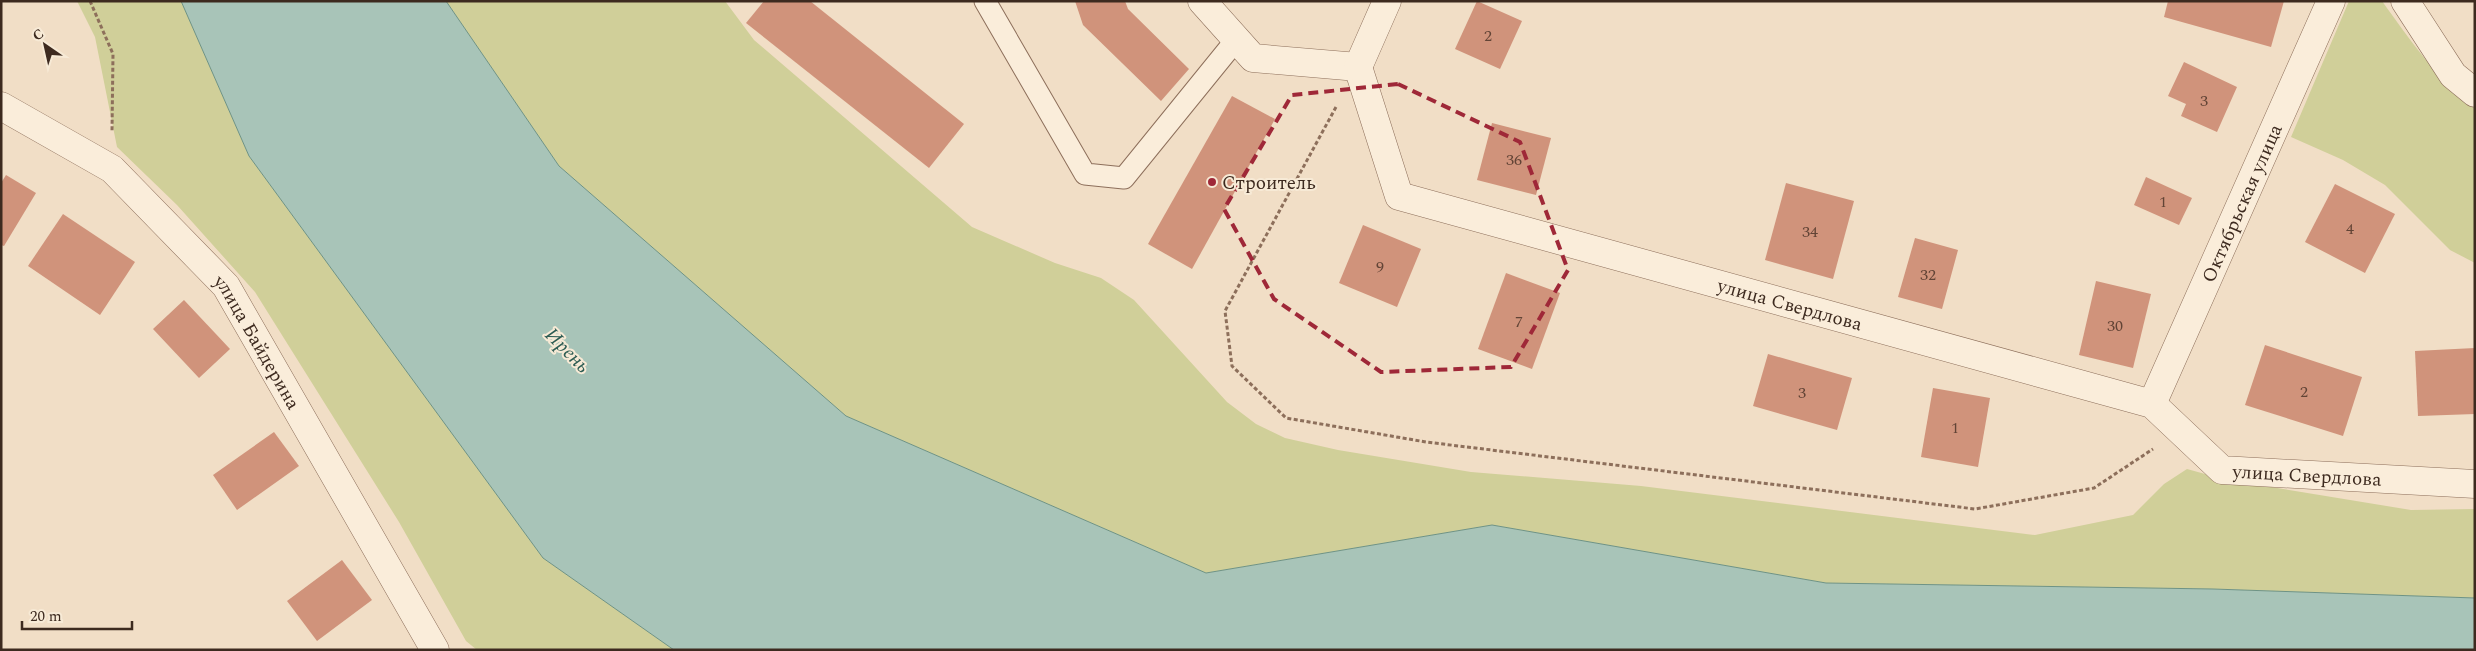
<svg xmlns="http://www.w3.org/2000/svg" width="2476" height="651" viewBox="0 0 2476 651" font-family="Spectral,serif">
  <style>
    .green { fill: #d0cf99 }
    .water { fill: #a8c4b8; stroke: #6e9385 }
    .building { fill: #d0937b }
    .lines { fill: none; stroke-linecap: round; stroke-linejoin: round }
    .lane-casing { stroke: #8d6f5b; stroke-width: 23 }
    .street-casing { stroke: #8d6f5b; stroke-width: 29 }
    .path { stroke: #8d6f5b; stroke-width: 3; stroke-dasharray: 4 2.5; stroke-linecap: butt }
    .lane { stroke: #faedda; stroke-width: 21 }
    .street { stroke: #faedda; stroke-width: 28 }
    .marked { fill: none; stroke: #9f2838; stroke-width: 4; stroke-dasharray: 10 6; stroke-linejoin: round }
    .poi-dot { fill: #9f2838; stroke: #f7ead6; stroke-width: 2 }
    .labels { text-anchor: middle; stroke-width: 4; stroke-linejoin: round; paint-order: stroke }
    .number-label { font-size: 16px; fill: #624436 }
    .poi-label { font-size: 19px; fill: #3d2a1f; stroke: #f7ead6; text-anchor: start }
    .street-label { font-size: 19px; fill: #3d2a1f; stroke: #f7ead6 }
    .water-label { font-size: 20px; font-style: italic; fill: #2e5d54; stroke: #f7ead6 }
  </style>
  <rect width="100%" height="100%" fill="#f1dec6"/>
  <g class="green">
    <path d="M77 1H181L249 156 543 558 674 650H477L466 641 399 522 255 292 177 205 117 147 95 37Z"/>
    <path d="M446 1H725L754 40 972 227 1055 263 1101 278 1134 300 1227 402 1256 424 1285 438 1338 450 1471 472 1641 486 2035 535 2133 515 2164 484 2187 469 2223 479 2411 510 2475 509V598L2213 589 1826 583 1492 525 1206 573 846 416 559 166Z"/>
    <path d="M2349 1H2382C2409 39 2438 80 2475 109V263L2450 250 2385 185 2343 160 2291 137Z"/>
  </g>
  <path class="water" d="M181 1H446L559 166 846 416 1206 573 1492 525 1826 583 2213 589 2475 598V650H674L543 558 249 156Z"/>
  <g class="building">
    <path d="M764 1H810L964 124 929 168 746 23Z"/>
    <path d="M1075 1H1125L1128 9 1189 69 1161 101 1083 25Z"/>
    <path d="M1477 1 1522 21 1500 69 1455 49Z"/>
    <path d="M2168 1H2284L2271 47 2164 17Z"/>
    <path d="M2184 62 2237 87 2217 132 2181 116 2186 104 2168 96Z"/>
    <path d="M1232 96 1275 119 1192 269 1148 244Z"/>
    <path d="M1492 123 1551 138 1536 195 1477 180Z"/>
    <path d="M6 175 36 193 4 246 1 245V183Z"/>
    <path d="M2146 177 2192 198 2179 225 2134 205Z"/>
    <path d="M1786 183 1854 201 1833 279 1765 260Z"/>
    <path d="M2335 184 2395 214 2365 273 2305 242Z"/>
    <path d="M63 214 135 262 100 315 28 266Z"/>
    <path d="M1363 225 1421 249 1397 307 1339 283Z"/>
    <path d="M1915 238 1958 250 1942 309 1898 297Z"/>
    <path d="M1506 273 1560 293 1532 369 1478 349Z"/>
    <path d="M2096 281 2151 294 2133 368 2079 355Z"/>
    <path d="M184 300 230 349 199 378 153 329Z"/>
    <path d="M2265 345 2362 377 2343 436 2245 405Z"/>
    <path d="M2475 348V414L2418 416 2415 351Z"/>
    <path d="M1768 354 1852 378 1837 430 1753 406Z"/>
    <path d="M1933 388 1990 398 1978 467 1921 457Z"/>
    <path d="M274 432 299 466 237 510 213 475Z"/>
    <path d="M342 560 372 600 317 641 287 601Z"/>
  </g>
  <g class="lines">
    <defs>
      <path id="lane" d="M985 1 1085 174 1124 178 1236 40"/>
      <g id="street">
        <path d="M1202 1 1253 58 1358 67"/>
        <path d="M2405 1 2453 75 2475 93"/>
        <path id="s1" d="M1358 67 1399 196 2152 404 2222 470 2475 484"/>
        <path d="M1358 67 1387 1"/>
        <path id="s2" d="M1 106 112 169 226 286 435 650"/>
        <path id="s3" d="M2152 404 2331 1"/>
      </g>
    </defs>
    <use href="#lane" class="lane-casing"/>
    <use href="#street" class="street-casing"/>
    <g class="path">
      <path d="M90 1 113 54 112 131"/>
      <path d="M1336 107 1225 311 1232 366 1286 418 1426 442 1975 509 2094 488 2153 449"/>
    </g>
    <use href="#lane" class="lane"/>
    <use href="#street" class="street"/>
  </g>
  <path class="marked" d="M1398 84 1520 142 1568 270 1511 367 1381 372 1274 299 1224 209 1292 95Z"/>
  <circle class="poi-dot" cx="1212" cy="182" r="5"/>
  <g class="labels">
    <g class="number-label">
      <text x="1488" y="41">2</text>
      <text x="2204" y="106">3</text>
      <text x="1514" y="165">36</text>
      <text x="2163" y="207">1</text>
      <text x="2350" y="234">4</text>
      <text x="1810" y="237">34</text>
      <text x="1380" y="272">9</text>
      <text x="1928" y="280">32</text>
      <text x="1519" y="327">7</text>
      <text x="2115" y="331">30</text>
      <text x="2304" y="397">2</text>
      <text x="1802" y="398">3</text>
      <text x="1955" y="433">1</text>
    </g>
    <g class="poi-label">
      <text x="1222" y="189">Строитель</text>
    </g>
    <g class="street-label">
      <text dy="7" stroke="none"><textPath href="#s3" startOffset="220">Октябрьская улица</textPath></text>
      <text dy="7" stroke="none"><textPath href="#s1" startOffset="541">улица Свердлова</textPath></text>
      <text dy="7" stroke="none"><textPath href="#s2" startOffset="355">улица Байдерина</textPath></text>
      <text dy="7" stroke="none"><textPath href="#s1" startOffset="1098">улица Свердлова</textPath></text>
    </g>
    <g class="water-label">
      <text transform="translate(568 350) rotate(45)" y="7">Ирень</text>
    </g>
  </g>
  <rect width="2476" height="651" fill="none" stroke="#3d2a1f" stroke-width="5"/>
  <g transform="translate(45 45) rotate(326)" stroke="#f7ead6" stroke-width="4" paint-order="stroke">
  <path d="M0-4L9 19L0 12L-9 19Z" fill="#3d2a1f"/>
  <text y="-8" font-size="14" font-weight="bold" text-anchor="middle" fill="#3d2a1f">С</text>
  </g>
  <path d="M22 621v8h110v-8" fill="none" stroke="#3d2a1f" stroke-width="2.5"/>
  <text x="30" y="621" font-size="15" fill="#3d2a1f" stroke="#f7ead6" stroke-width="4" paint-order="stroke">20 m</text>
</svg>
